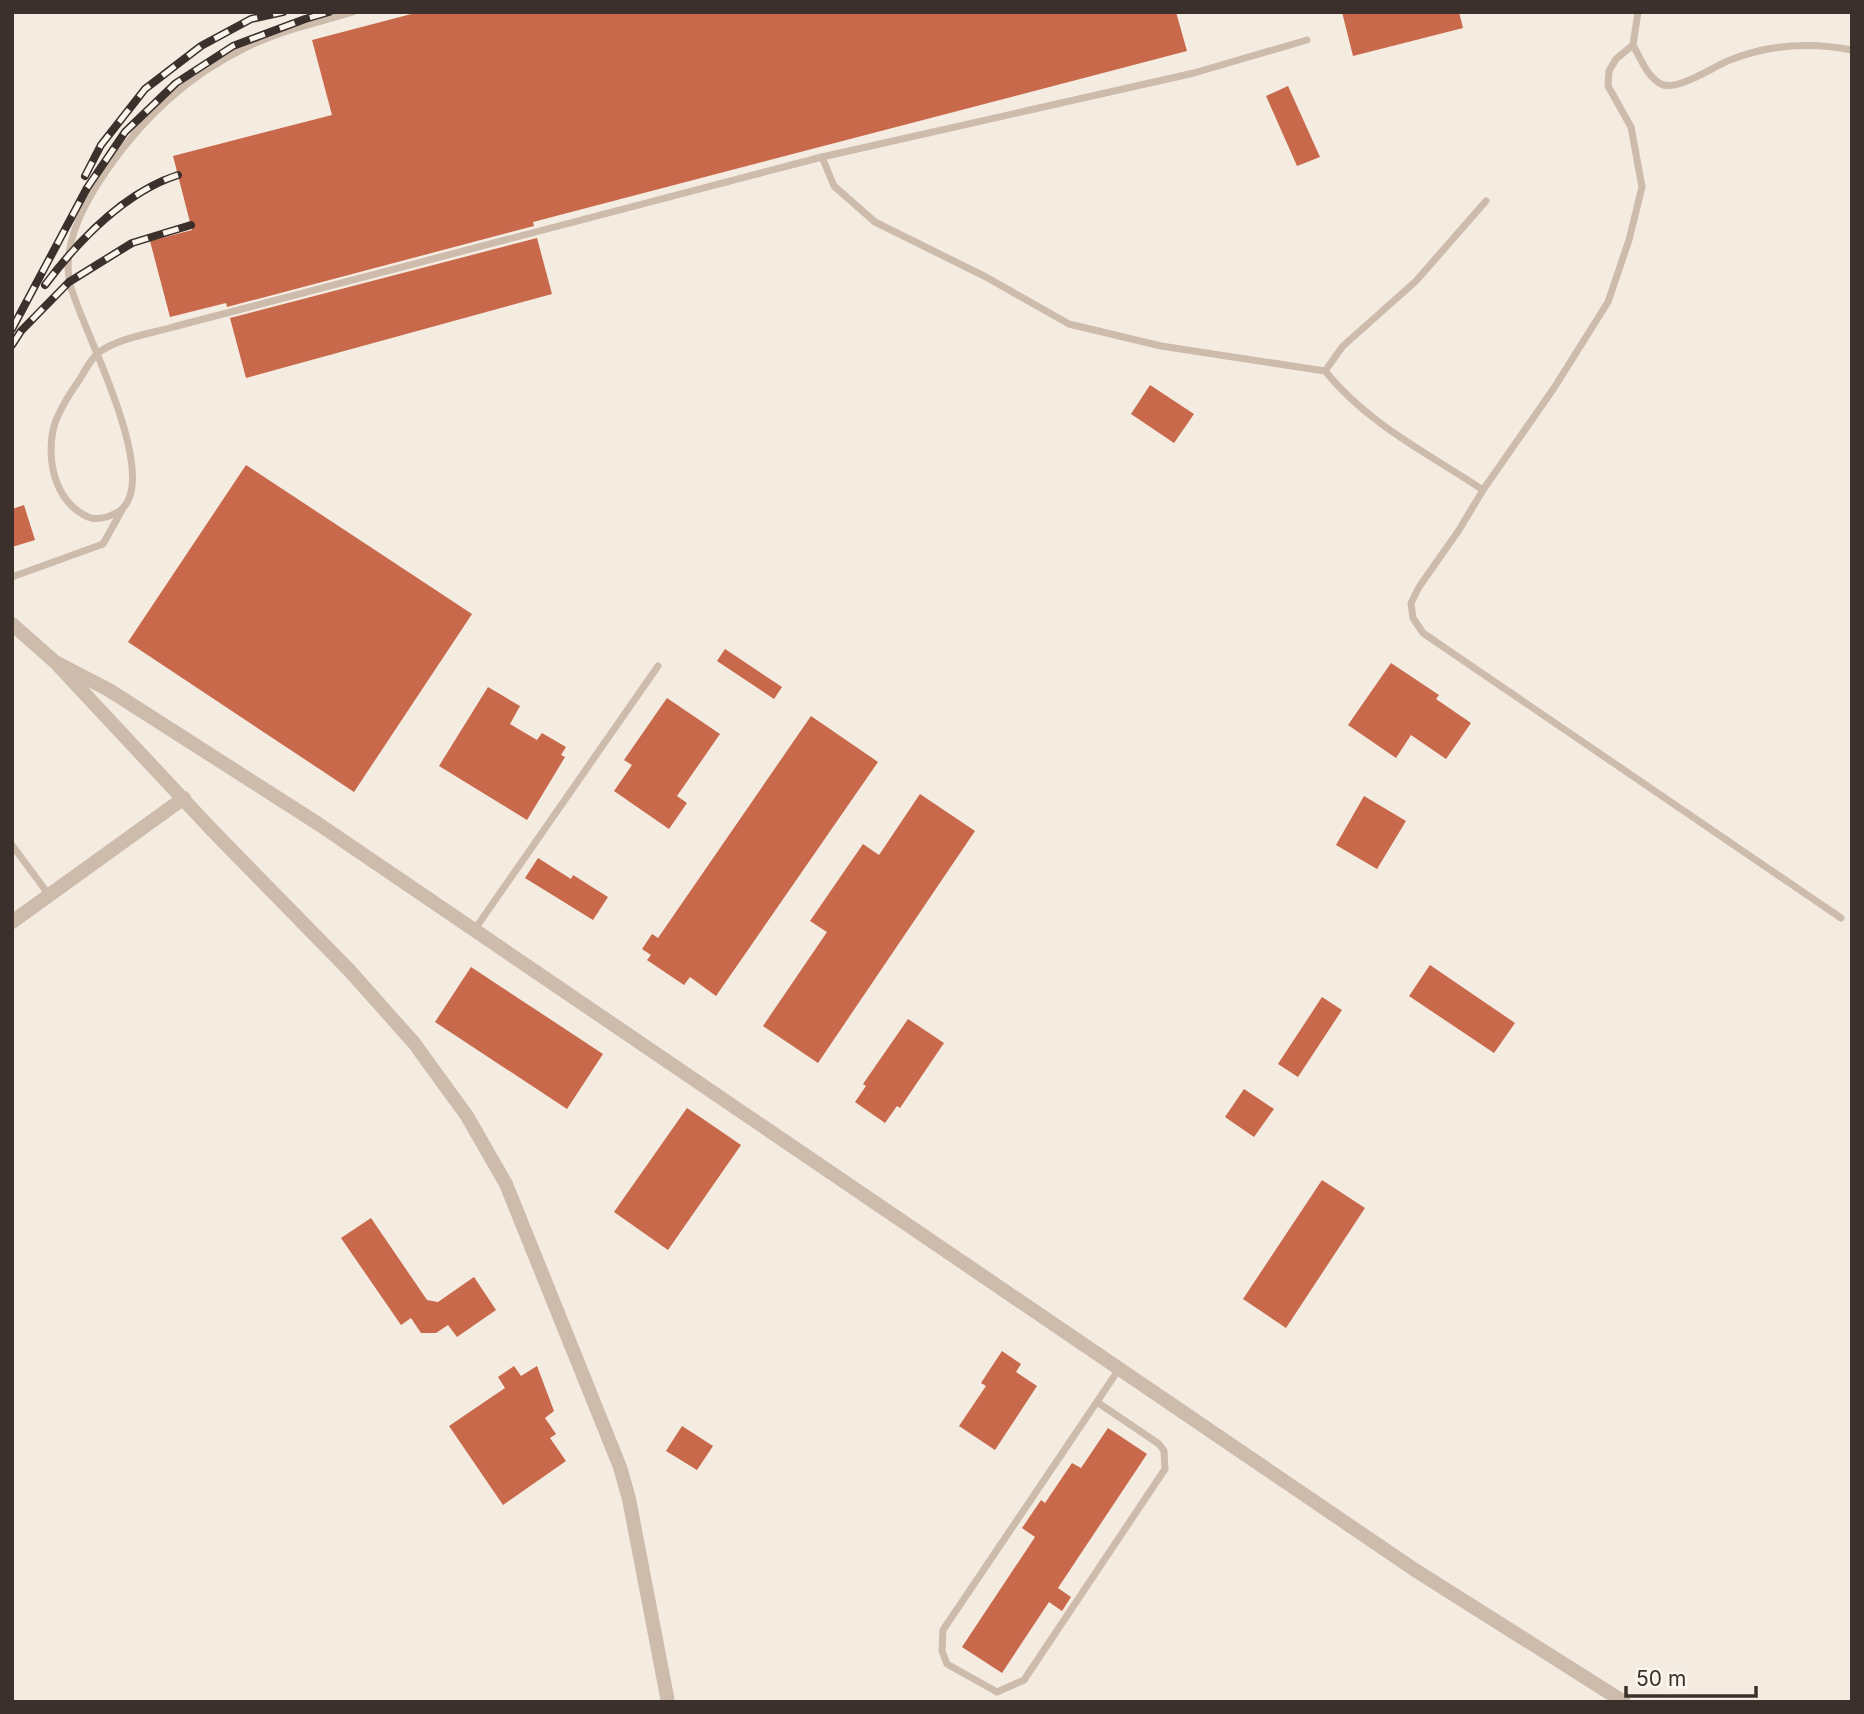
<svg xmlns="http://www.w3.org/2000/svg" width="1864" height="1714" viewBox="0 0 1864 1714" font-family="Inter,sans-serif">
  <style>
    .building { fill: #c8694b }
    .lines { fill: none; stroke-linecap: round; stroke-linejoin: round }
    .service { stroke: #cdbbac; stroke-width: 7 }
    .minor { stroke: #cdbbac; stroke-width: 14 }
    .rail-casing { stroke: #3b302b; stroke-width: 8 }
    .rail { stroke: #fbf5ee; stroke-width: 5; stroke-dasharray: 16; stroke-linecap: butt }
  </style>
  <rect width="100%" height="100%" fill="#f4ebe1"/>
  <g class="building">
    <path d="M419 12H1176L1187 51 533 222 534 226 227 307 226 303 170 317 150 241 192 230 173 156 332 115 312 40Z"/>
    <path d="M1342 12H1459L1463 28 1353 56Z"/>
    <path d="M1288 86 1320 157 1297 166 1266 96Z"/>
    <path d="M537 238 552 294 246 378 230 318Z"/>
    <path d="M1150 385 1194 414 1174 443 1131 414Z"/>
    <path d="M246 465 472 614 354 792 128 642Z"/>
    <path d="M24 505 35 540 12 547V509Z"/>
    <path d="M725 649 782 687 774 699 717 661Z"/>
    <path d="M1391 663 1439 695 1436 699 1471 723 1446 759 1411 735 1396 758 1348 725Z"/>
    <path d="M488 687 520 706 510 724 537 740 542 733 566 747 561 755 565 757 527 820 439 766Z"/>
    <path d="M667 698 720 734 677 796 687 803 669 829 614 791 632 765 624 760Z"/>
    <path d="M811 716 878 762 716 996 690 977 684 985 647 960 651 955 642 949 652 934 658 938Z"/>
    <path d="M920 794 975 831 818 1063 763 1026 827 932 810 921 863 844 879 855Z"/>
    <path d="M1364 796 1406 821 1377 869 1336 845Z"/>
    <path d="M538 858 571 879 573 875 608 897 593 920 525 878Z"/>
    <path d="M1430 965 1515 1023 1494 1053 1409 996Z"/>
    <path d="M471 967 603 1054 567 1109 435 1022Z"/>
    <path d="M1322 997 1342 1010 1298 1077 1278 1064Z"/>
    <path d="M908 1019 944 1043 900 1108 897 1106 885 1123 855 1102 866 1086 863 1084Z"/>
    <path d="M1244 1089 1274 1109 1254 1137 1225 1117Z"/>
    <path d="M687 1108 741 1145 668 1250 614 1212Z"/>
    <path d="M1322 1180 1365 1208 1286 1328 1243 1299Z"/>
    <path d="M371 1218 427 1300 438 1302 474 1277 496 1310 457 1337 448 1325 436 1333H421L411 1318 401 1325 341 1238Z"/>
    <path d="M1002 1351 1021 1364 1016 1372 1037 1386 995 1450 959 1426 986 1386 981 1383Z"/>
    <path d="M514 1366 521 1376 537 1366 554 1411 545 1418 556 1434 550 1438 566 1461 503 1505 449 1426 505 1388 498 1377Z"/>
    <path d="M682 1426 713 1446 697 1470 666 1451Z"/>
    <path d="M1108 1428 1147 1454 1058 1588 1071 1597 1062 1611 1049 1602 1002 1673 962 1647 1035 1537 1022 1528 1041 1500 1045 1503 1072 1463 1081 1468Z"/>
  </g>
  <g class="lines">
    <g class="service">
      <path d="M353 12C316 23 277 31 243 49 188 76 144 117 109 167 91 193 74 221 69 253 68 262 68 276 70 284 81 328 166 482 118 512 109 517 98 521 88 517 55 502 47 462 53 430 57 413 70 393 80 379 85 370 91 359 98 353 118 338 149 334 173 327L822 157 1194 73 1307 40"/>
      <path d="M1638 12 1633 45 1616 59 1609 71 1608 86 1631 127 1642 187 1629 240 1608 302 1554 388 1483 490 1459 530 1419 587 1411 603 1413 618 1423 633 1841 918"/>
      <path d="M1633 45C1640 57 1647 77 1661 84 1677 92 1714 66 1730 60 1770 44 1810 42 1852 50"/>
      <path d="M822 157 834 186 875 222 986 277 1069 324 1161 346 1325 371C1369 425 1426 452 1483 490"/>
      <path d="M1325 371 1343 346 1416 281 1486 201"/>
      <path d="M12 577 103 544 122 510"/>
      <path d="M12 845 49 895"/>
      <path d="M475 929 658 666"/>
      <path d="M1097 1402 1159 1444 1164 1451 1165 1469 1024 1680 997 1692 947 1664 942 1651 943 1630 1119 1369"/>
    </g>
    <g class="minor">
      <path d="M12 624 55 662 212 830 349 970 414 1043 467 1116 506 1184 620 1467 629 1499 668 1702"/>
      <path d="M55 662 109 690 317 823 1415 1570 1624 1702"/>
      <path d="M12 922 184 798"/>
    </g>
    <defs>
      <g id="rail">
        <path d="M85 176 101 145 145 89 201 46 251 19 283 12"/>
        <path d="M45 285C78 241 125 192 178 175"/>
        <path d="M12 329 87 188 125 132 176 83 233 46 305 19 329 12"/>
        <path d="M12 345 21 331 69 282 132 243 191 225"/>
      </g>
    </defs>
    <use href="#rail" class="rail-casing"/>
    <use href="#rail" class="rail"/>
  </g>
  <rect width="1864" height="1714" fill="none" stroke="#3b302b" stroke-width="28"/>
  <path d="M1626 1686v10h130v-10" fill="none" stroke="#3b302b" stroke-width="3.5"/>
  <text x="1636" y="1686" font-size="21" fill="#3b302b" stroke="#fbf5ee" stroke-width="5" paint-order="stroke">50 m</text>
</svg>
